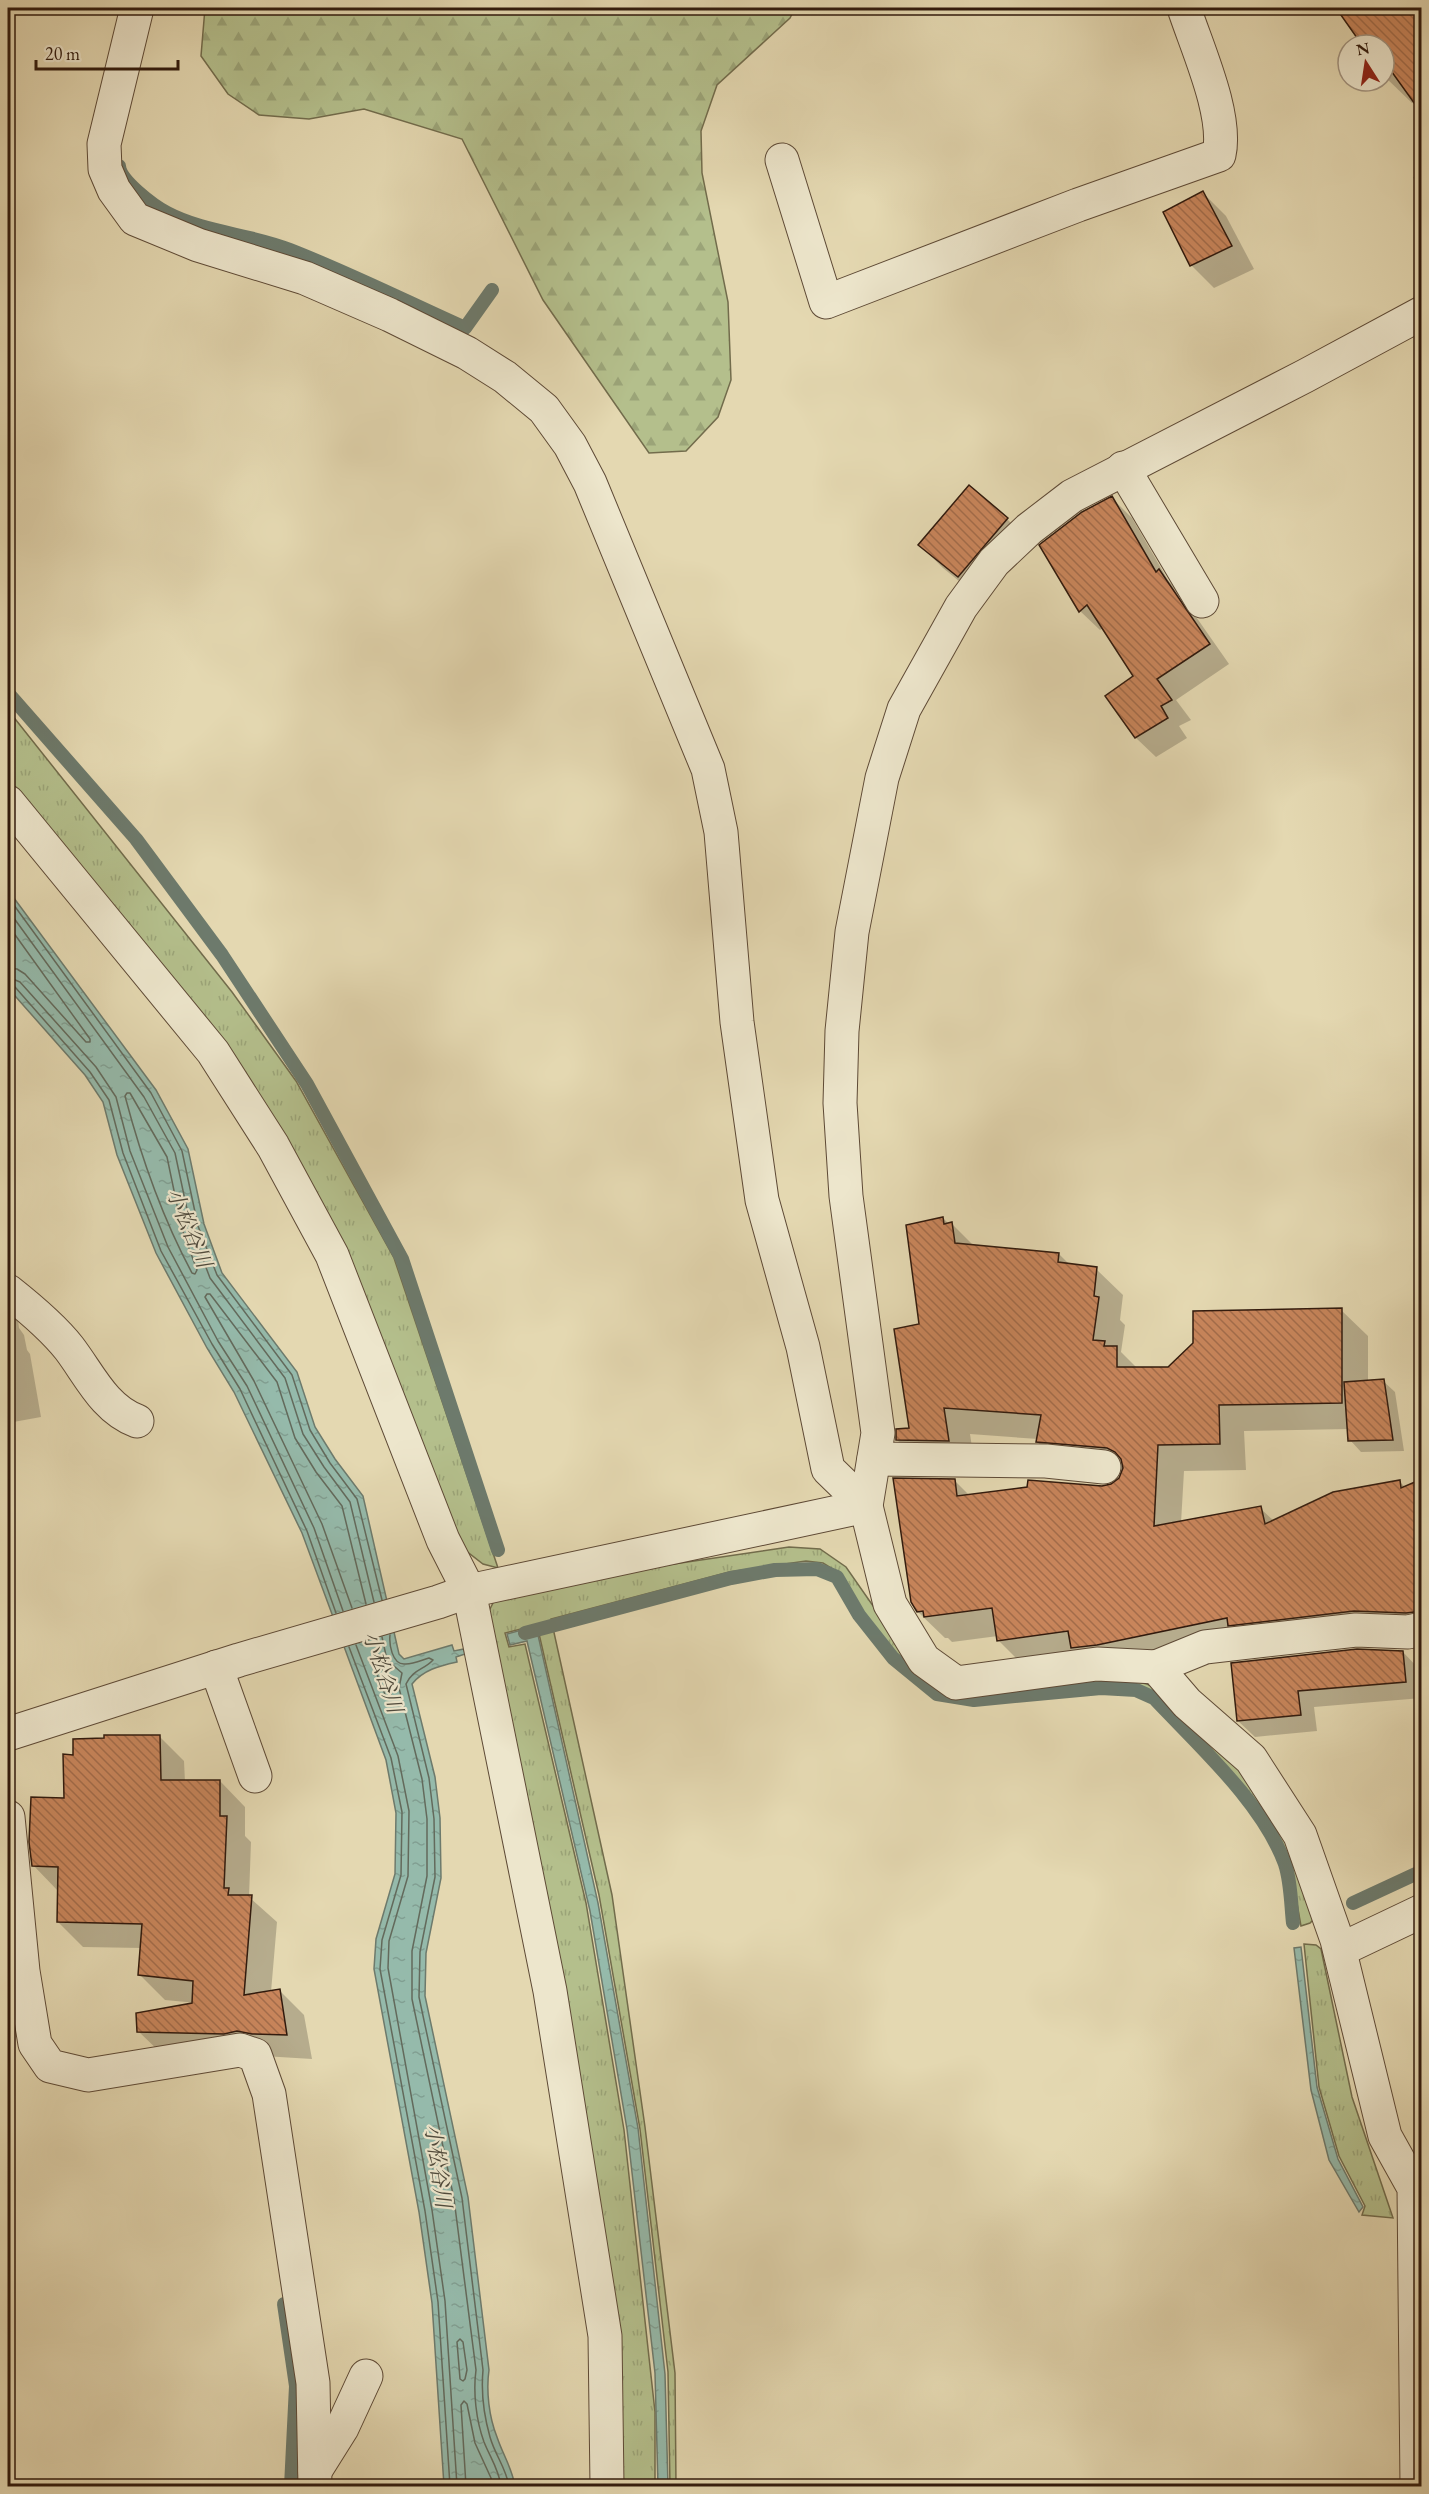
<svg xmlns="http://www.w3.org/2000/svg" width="1429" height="2494" viewBox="0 0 1429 2494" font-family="'EB Garamond','Noto Serif JP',serif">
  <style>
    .grass { fill: url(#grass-tufts); stroke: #726c4c; stroke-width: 1.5 }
    .forest { fill: url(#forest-firs); stroke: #726c4c; stroke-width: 1.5 }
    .water { fill: url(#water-ripples); stroke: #6d7a6c; stroke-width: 1.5 }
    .shadow { fill: #0003 }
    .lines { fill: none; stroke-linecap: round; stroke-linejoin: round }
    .shore { stroke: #636a5c; stroke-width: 1.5 }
    .stream { stroke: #6d7a6c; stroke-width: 14 }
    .building { fill: url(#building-back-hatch); stroke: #311a0d; stroke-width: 1.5 }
    .minor-casing { stroke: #5e4a36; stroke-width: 35 }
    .minor { stroke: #ede6cc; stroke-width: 33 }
    .labels { text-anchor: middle; stroke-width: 4.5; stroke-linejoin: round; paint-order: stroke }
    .water-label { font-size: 21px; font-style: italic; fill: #4f4a3c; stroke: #ede6cc }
  </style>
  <defs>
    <pattern id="grass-tufts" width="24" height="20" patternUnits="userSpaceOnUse" patternTransform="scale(1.5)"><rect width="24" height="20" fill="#b4bf8c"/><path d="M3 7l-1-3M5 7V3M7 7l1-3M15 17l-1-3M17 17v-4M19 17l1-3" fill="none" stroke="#9ba478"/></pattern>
    <pattern id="forest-firs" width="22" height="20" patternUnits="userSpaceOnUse" patternTransform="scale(1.5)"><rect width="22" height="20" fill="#b4bf8c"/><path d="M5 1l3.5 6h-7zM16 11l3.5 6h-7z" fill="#9ba478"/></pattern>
    <pattern id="water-ripples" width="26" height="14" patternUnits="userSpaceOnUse" patternTransform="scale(1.5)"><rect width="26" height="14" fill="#95baab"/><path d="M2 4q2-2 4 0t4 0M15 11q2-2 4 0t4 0" fill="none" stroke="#819f92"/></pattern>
    <pattern id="building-back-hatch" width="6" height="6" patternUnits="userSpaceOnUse" patternTransform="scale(1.5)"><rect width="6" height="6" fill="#c8855b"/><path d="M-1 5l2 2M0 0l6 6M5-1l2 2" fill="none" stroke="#a36c4a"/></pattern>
  </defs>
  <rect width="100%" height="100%" fill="#e4d8b1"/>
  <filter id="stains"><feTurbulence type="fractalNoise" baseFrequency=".00333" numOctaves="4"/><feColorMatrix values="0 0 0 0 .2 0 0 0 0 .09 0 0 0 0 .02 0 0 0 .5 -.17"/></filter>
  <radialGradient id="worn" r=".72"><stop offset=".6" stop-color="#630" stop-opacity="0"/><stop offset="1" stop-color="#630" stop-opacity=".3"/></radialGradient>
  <g class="grass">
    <path d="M8 710 232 992 296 1081 394 1258 498 1568 483 1564 456 1543 342 1257 8 788Z"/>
    <path d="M789 1547 820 1549 846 1567 910 1659 1068 1681 1124 1679 1147 1684 1166 1693 1221 1744 1285 1827 1315 1918 1310 1923 1301 1926 1290 1864 1275 1827 1252 1797 1157 1695 1137 1685 1109 1684 976 1694 938 1688 895 1653 862 1613 841 1574 823 1563 806 1561 729 1572 551 1619 612 1895 645 2127 675 2373 676 2486H670L668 2372 640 2129 599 1895 537 1625 505 1633 509 1647 525 1644 586 1903 624 2130 655 2412V2486H615L484 1621 494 1601 626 1571Z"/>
    <path d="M1304 1944 1316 1945 1321 1949 1352 2097 1393 2218 1362 2215 1365 2206 1339 2156 1319 2087Z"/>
  </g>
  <path class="forest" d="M205 8H795L790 18 717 85 701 131 702 173 728 302 731 380 718 417 686 451 649 453 543 300 462 139 364 109 309 119 259 115 228 94 201 56Z"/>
  <g class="water">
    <path d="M8 890 156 1090 188 1149 204 1224 222 1273 297 1372 315 1427 335 1459 363 1496 399 1654 404 1659 452 1645 454 1651 464 1649 465 1654 456 1657 457 1662C439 1666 423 1670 412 1684L435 1777 440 1818 441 1878 426 1953 425 1996 468 2197 489 2370C486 2391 489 2417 497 2437 503 2455 512 2468 515 2486H444L432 2303 419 2212 374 1969 376 1939 395 1874 396 1813 386 1760 302 1533 234 1392 207 1348 156 1253 117 1155 103 1102 85 1075 8 988Z"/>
    <path d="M536 1626 598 1903 638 2128 665 2374 668 2486H658L655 2373 627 2129 590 1911 527 1641 510 1645 507 1634Z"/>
    <path d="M1301 1947 1317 2087 1338 2159 1363 2207 1359 2212 1329 2160 1311 2090 1294 1948Z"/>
  </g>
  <g class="shadow">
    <path d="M1338 8H1422V112L1415 102 1412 103 1384 76V45H1363Z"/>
    <path d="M1422 174V198L1413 177Z"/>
    <path d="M1203 193 1226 216 1254 269 1214 288 1191 265Z"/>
    <path d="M1112 498 1132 518 1168 580 1178 591 1229 664 1176 700 1191 720 1179 726 1187 738 1156 757 1136 738 1135 676 1103 628 1100 630 1080 611 1041 545Z"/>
    <path d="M1007 519 1030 542 981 599 943 568 920 545Z"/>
    <path d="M943 1218 949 1224H952L974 1246 1059 1254 1070 1265 1096 1269 1123 1295 1120 1320 1125 1325 1121 1352 1137 1368 1169 1369 1341 1310 1368 1336V1382L1383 1381 1395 1392 1404 1451 1361 1452 1350 1440 1349 1429 1244 1431 1246 1470 1184 1471 1181 1523 1260 1508 1274 1521 1399 1481 1406 1488 1422 1481V1639L1025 1667 999 1641 998 1636 952 1642 948 1638H945L918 1612 954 1480 970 1496 1102 1487 1112 1486 1120 1479 1122 1473 1064 1468 1037 1442 1038 1439 970 1434 975 1467 924 1466 897 1440 911 1429 920 1325Z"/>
    <path d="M8 1310 18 1320 19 1328 24 1335 27 1350 30 1354 41 1417 8 1423Z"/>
    <path d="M1357 1650 1403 1652 1419 1669 1422 1698 1314 1707 1317 1731 1255 1737 1238 1721Z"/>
    <path d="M159 1736 184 1761 185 1782 220 1781 245 1807V1836L251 1842 249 1897 277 1922 271 1992 279 1990 304 2015 312 2059 263 2056H164L138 2031 197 2003 165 2000 140 1975 142 1948 83 1947 58 1922V1891L33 1865 65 1799 75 1756Z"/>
  </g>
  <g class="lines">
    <g class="shore">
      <path d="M8 897 151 1093 182 1151 198 1226 217 1275 292 1375 310 1430 330 1463 357 1499 382 1600"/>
      <path d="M8 910 144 1097 175 1153 191 1228 210 1278 285 1378 303 1434 324 1467 350 1502 374 1602"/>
      <path d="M8 925 90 1039V1042H86L25 974 17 969 8 968"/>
      <path d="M8 977 20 982 96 1067 116 1097 130 1151 168 1247 218 1341 247 1386 314 1528 343 1611"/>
      <path d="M8 985 15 987 90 1072 109 1100 123 1153 161 1251 212 1344 240 1389 307 1531 336 1613"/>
      <path d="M127 1093H130L167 1157 182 1229 197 1270 195 1274 192 1273C162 1217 141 1157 125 1096Z"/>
      <path d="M352 1608 322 1524 254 1381 205 1297 207 1294H210L277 1382 295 1438 316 1472 342 1506 366 1604"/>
      <path d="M390 1635C389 1644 392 1664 404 1664 412 1665 422 1660 429 1658L433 1660C424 1670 413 1669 406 1684L429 1778 434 1819 435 1877 420 1952 419 1997 462 2198 483 2370C481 2392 484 2416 490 2437 495 2455 506 2468 509 2486"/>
      <path d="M382 1637 387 1660 402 1673 399 1688 422 1779 427 1819V1876L412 1951V1999L454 2199 476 2370C473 2392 476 2420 484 2442 490 2457 499 2470 501 2486"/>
      <path d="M356 1645 398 1756 409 1811 408 1876 389 1941 388 1968 432 2210 445 2301 457 2486"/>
      <path d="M349 1647 391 1758 402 1812 401 1875 382 1940 380 1969 425 2211 438 2302 450 2486"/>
      <path d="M376 1663 390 1677 391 1696 389 1699 386 1697 374 1667Z"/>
      <path d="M460 2339 463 2342 467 2370 465 2379 463 2381 460 2379 457 2342Z"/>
      <path d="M466 2486 461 2405 464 2401 467 2404 475 2443 491 2478 492 2486"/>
    </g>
    <g class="stream">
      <path d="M119 166C120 181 154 206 167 213 205 233 250 234 290 250 349 273 407 302 465 328L492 290"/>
      <path d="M8 693 136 839 222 955 307 1084 402 1259 498 1550"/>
      <path d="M525 1633 731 1578 775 1570 817 1569 837 1577 859 1615 893 1658 937 1694 974 1700 1101 1688 1136 1690 1154 1698C1198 1745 1263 1803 1285 1864 1291 1882 1291 1905 1293 1923"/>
      <path d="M1353 1903 1422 1871"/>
      <path d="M284 2304 296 2386 291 2486"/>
    </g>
  </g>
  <g class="building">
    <path d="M1336 8H1422V114L1384 61V45H1362Z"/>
    <path d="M1203 191 1232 246 1190 266 1163 212Z"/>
    <path d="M969 485 1008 518 958 577 918 545Z"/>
    <path d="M1112 496 1156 572 1159 569 1210 644 1157 679 1172 700 1161 706 1168 718 1135 738 1105 696 1133 676 1087 605 1079 612 1039 545 1082 512Z"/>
    <path d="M943 1217 944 1224 952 1222 955 1243 1059 1253 1058 1262 1097 1267 1094 1296 1099 1297 1093 1340 1105 1341 1104 1346H1117V1367H1168L1193 1343V1311L1342 1308V1403L1219 1405 1220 1444 1158 1445 1154 1526 1261 1506 1265 1524 1333 1492 1400 1480 1401 1488 1422 1479V1611L1406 1613 1354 1611 1228 1626 1227 1618 1097 1645 1071 1648 1068 1631 997 1641 992 1608 924 1617 923 1611 917 1612 911 1602 893 1478 955 1479 957 1496 1027 1487 1028 1480 1102 1486 1111 1484 1119 1478 1123 1468 1121 1459 1115 1452 1107 1448 1036 1442 1041 1415 944 1408 949 1441 896 1440V1429L909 1428 894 1329 919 1324 906 1225Z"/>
    <path d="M1384 1379 1393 1440 1348 1441 1344 1382Z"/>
    <path d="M1357 1649 1403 1651 1406 1682 1298 1691 1301 1715 1237 1721 1231 1663Z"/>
    <path d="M104 1735H160L161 1780H220V1816H227L224 1888H229L228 1895H252L244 1995 280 1989 287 2035 252 2034 237 2031 224 2034 137 2032 136 2013 192 2003 193 1981 138 1975 142 1924 57 1922 58 1867 32 1866 29 1842 31 1797 64 1798 63 1754 73 1755V1739L104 1738Z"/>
  </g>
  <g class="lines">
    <defs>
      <g id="minor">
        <path d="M137 8 104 144 105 169 114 190 135 219 198 245 305 278 390 315 467 353 505 377 544 409 570 445 590 483 708 769 721 832 737 1022 762 1200 803 1347 828 1469 866 1506"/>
        <path d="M782 160 826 302 1078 205 1219 155C1228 115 1197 48 1184 8"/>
        <path d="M1123 468 1202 601"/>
        <path d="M8 802 213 1052 273 1146 332 1255 443 1540 469 1591 550 1991 605 2336 607 2486"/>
        <path d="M8 1291C27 1306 54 1329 69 1348 89 1374 104 1409 137 1421"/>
        <path d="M874 1459 1046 1461 1104 1467"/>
        <path d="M216 1667 255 1776"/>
        <path d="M1156 1667 1205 1647 1356 1630 1408 1632 1422 1629"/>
        <path d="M8 1734 239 1660 438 1602 469 1591 866 1506"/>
        <path d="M8 1817 23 1971 35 2044 50 2066 88 2075 240 2050 255 2055 269 2094 313 2383 315 2486"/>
        <path d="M1340 1950 1422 1911"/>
        <path d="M315 2471 342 2428 366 2376"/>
        <path d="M1417 2486 1414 2188 1385 2136 1337 1940 1300 1835 1251 1759 1187 1703 1156 1667 1097 1664 956 1683 924 1660 890 1604 866 1506 878 1433 846 1196 840 1103 842 1031 852 932 882 778 904 709 961 607 994 562 1029 529 1072 496 1305 376 1422 313"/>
      </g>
    </defs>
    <use href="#minor" class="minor-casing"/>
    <use href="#minor" class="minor"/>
  </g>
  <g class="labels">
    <g class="water-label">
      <text transform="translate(189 1228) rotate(67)" y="7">小松谷川</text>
      <text transform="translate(383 1672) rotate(72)" y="7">小松谷川</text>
      <text transform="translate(438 2166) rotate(82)" y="7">小松谷川</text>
    </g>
  </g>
  <rect width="1429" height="2494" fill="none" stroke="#e4d8b1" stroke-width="30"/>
  <rect x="9" y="9" width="1411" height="2476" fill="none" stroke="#311a0d" stroke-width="3"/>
  <rect x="15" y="15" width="1399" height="2464" fill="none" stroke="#311a0d" stroke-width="1.5"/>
  <g transform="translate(1366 63) rotate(348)"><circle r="28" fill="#ede6cc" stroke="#a29480" stroke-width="1.5"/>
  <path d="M0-4.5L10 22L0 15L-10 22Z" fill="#8f2418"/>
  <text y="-9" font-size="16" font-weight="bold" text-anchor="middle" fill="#311a0d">N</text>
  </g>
  <path d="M36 60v9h142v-9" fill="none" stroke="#311a0d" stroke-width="3"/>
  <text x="45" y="60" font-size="18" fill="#311a0d" stroke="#ede6cc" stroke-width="4.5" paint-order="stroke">20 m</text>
  <rect width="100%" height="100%" filter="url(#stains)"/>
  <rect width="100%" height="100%" fill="url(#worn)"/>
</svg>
